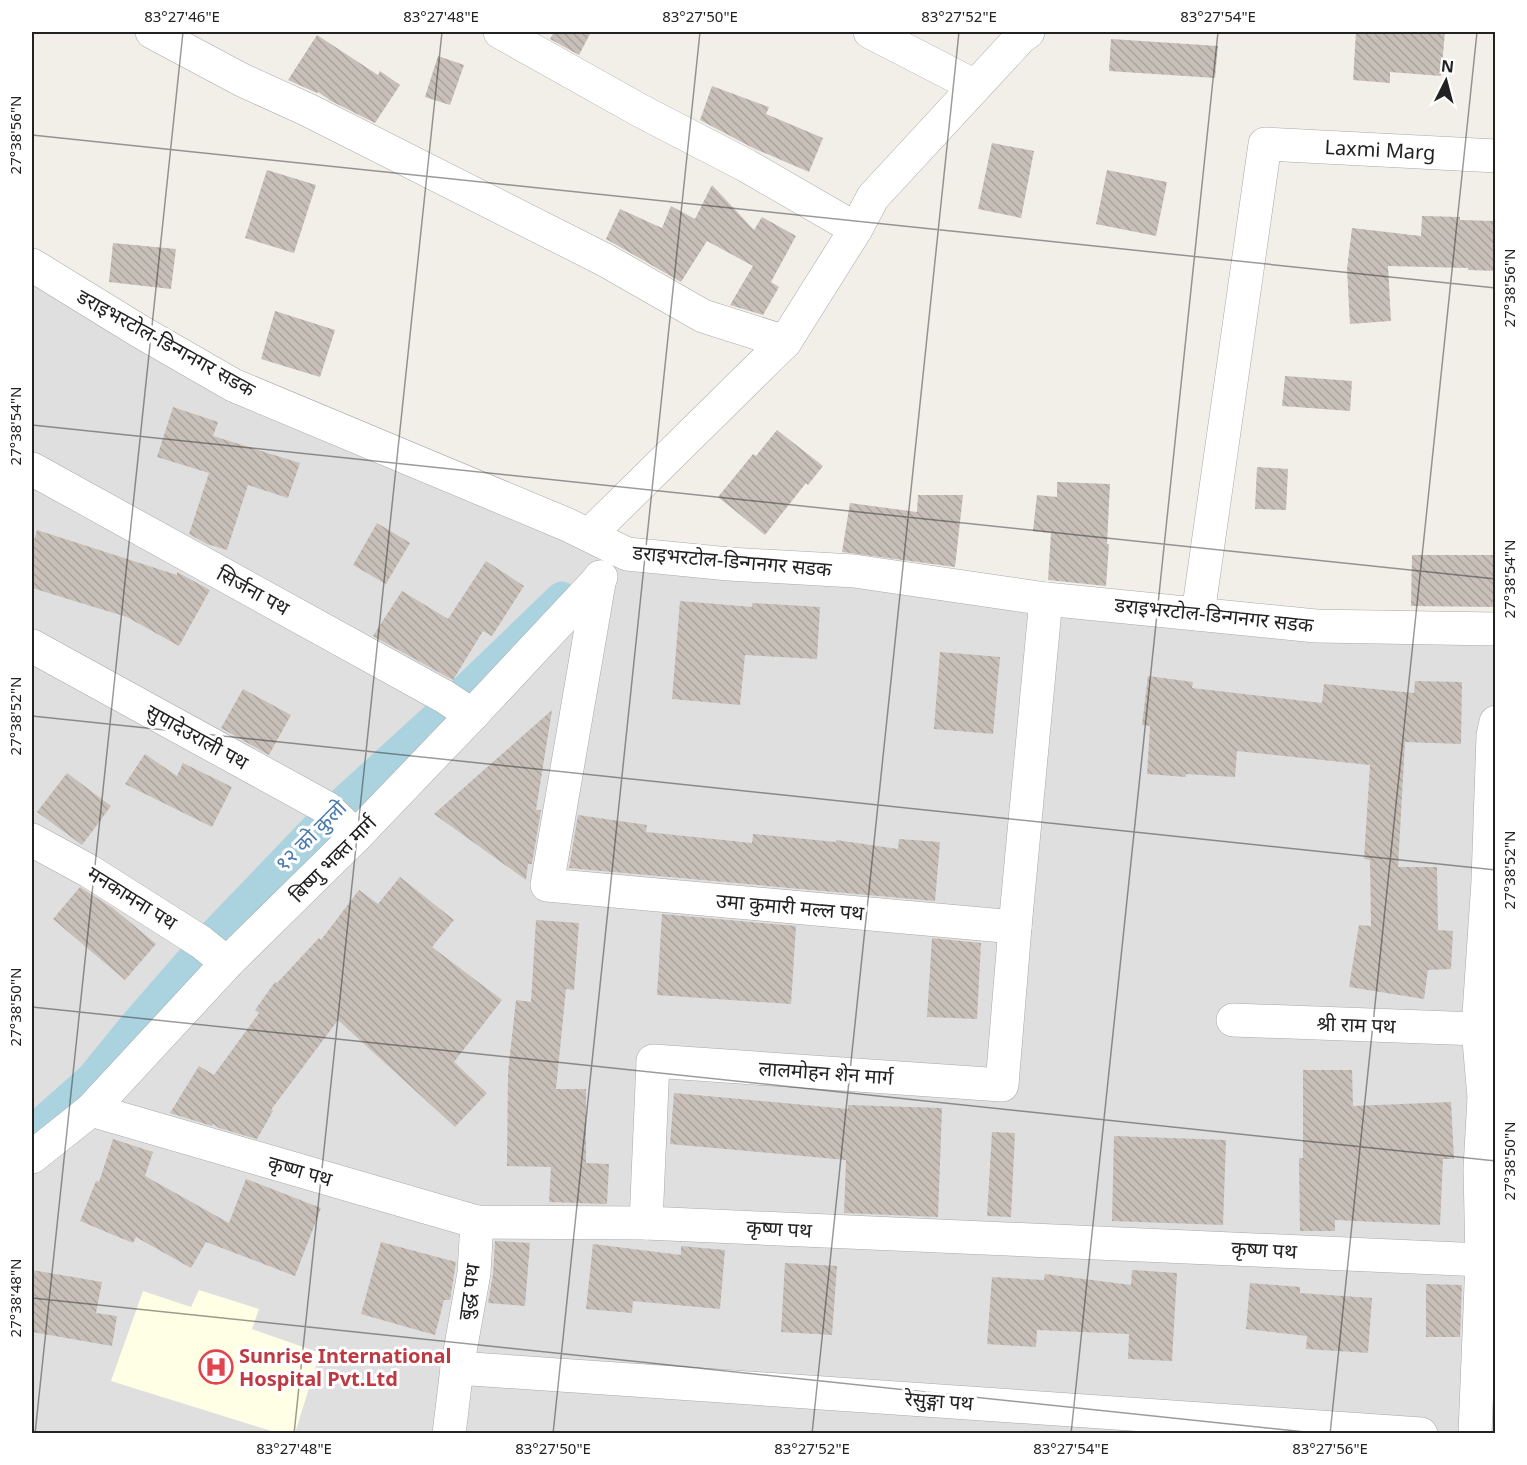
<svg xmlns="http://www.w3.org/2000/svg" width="1527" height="1465" viewBox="0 0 1527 1465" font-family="'Noto Sans','Noto Sans Devanagari',sans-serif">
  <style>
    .residential { fill: #e0dfdf }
    .education { fill: #ffffe5 }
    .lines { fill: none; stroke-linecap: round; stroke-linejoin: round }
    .canal { stroke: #aad3df; stroke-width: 33 }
    .building { fill: url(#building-back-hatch) }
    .minor-casing { stroke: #a9a9a9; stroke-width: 34 }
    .minor { stroke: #fff; stroke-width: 33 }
    .ticks { fill: none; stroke: #222; stroke-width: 1.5; stroke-opacity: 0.45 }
    .labels { text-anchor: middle; stroke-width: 6; stroke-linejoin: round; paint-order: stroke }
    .street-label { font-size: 20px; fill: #222; stroke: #fff }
    .health-label { font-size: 20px; font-weight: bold; fill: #be3a42; stroke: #fff; text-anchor: start }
    .water-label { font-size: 21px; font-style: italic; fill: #4a7aab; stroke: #fff }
    .neatline { fill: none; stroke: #222; stroke-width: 2 }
    .ticks-label { font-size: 15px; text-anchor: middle; fill: #222 }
  </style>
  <defs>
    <pattern id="building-back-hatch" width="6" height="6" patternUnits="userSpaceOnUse" patternTransform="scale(1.5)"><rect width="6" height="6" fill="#c7bfb8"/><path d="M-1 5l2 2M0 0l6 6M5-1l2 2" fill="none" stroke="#aba49e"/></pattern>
  </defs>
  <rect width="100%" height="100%" fill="#f2efe9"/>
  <path class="residential" d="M32 278 627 554 1495 632V1433H32Z"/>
  <path class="education" d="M199 1290 259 1309 252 1329 320 1353 295 1433H278L111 1381 143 1291 191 1307Z"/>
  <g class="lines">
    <path class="canal" d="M32 1132 93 1078 136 1025 209 941 327 818 453 703 562 598"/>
  </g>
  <g class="building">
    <path d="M554 32H591L579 55 550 39Z"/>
    <path d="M1356 32H1445L1441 76 1390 72V83L1353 80Z"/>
    <path d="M317 35 378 75 380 71 400 85 375 123 331 101 318 92 317 93 288 80Z"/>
    <path d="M1111 39 1218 46 1215 78 1109 71Z"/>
    <path d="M438 56 464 65 450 105 425 97Z"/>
    <path d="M712 86 769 107 766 114 823 138 809 172 753 148 700 120Z"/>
    <path d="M992 143 1034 151 1021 218 978 209Z"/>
    <path d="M267 170 316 185 294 253 245 238Z"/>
    <path d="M1107 170 1167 182 1156 236 1096 224Z"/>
    <path d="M712 185 754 230 762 217 796 236 771 282 779 287 763 315 730 305 753 266 707 241 681 282 606 239 620 209 662 228 671 206 695 219Z"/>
    <path d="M1422 216 1460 217V220L1496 221V271L1468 270V268L1388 266 1391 321 1350 324 1347 269 1352 228 1421 236Z"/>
    <path d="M113 243 176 249 171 289 109 282Z"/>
    <path d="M275 311 335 330 320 377 261 359Z"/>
    <path d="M1285 376 1352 381 1350 411 1282 406Z"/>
    <path d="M173 407 218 422 213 436 300 463 288 498 248 485 227 550 207 544 189 534 209 473 157 457Z"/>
    <path d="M777 430 823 466 808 485 806 483 765 535 718 497 753 454 756 456Z"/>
    <path d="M1257 467 1288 469 1286 510 1255 509Z"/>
    <path d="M1057 482 1110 484 1107 544H1109L1106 586 1048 580 1051 533 1033 531 1037 495 1057 497Z"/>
    <path d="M918 495H963L955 567 842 552 850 503 917 512Z"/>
    <path d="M377 523 410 543 386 584 353 565Z"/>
    <path d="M37 530 177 575V572L210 590 179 646 127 617 32 588V548Z"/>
    <path d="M1412 555H1496V607L1411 606Z"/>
    <path d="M486 561 524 586 492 636 483 631 453 680 373 636 402 591 448 619Z"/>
    <path d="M680 601 752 607V603L820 607 817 659 745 655 740 705 672 699Z"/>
    <path d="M940 652 1000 657 993 734 934 729Z"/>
    <path d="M1148 676 1193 682 1192 688 1322 703 1324 684 1414 693 1415 681 1462 682 1461 744 1405 742 1398 867H1437L1438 930 1453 931 1451 969 1428 970 1424 999 1349 987 1359 925 1371 926 1370 860 1364 859 1370 765 1237 751 1235 777 1186 774V777L1147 774 1150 726 1142 725Z"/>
    <path d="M243 689 291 715 269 755 221 728Z"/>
    <path d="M552 710 536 810H541L532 864H528L526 880 434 814Z"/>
    <path d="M145 754 177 776 183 763 232 787 212 827 125 784Z"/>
    <path d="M67 773 111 806 82 845 37 812Z"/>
    <path d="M578 815 647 825 646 832 752 843 753 834 836 842V840L898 849 899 839 940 842 935 901 569 868Z"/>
    <path d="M400 877 454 920 432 947 502 1000 454 1062 487 1093 455 1127 338 1020 271 1110 273 1111 257 1139 219 1128 213 1124 212 1126 170 1113 199 1066 214 1075 259 1013 255 1010 275 982 277 983 319 938 321 940 359 890 378 904Z"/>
    <path d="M80 887 114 909 156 944 125 980 53 919Z"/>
    <path d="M662 914 796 926 791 1004 657 995Z"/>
    <path d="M536 920 579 923 574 990 566 989 556 1089H586V1163L609 1164 607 1204 549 1202 551 1167 507 1166 508 1072 516 1000 531 1002Z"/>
    <path d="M932 938 981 943 977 1019 927 1017Z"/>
    <path d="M1303 1070H1352L1353 1106 1451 1102 1454 1159H1443L1440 1225 1335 1220V1231H1300L1299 1158H1303Z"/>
    <path d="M674 1093 848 1109V1105L942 1108 938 1217 844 1213 846 1160 670 1144Z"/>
    <path d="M992 1132 1015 1133 1011 1217 987 1216Z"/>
    <path d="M1114 1136 1226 1140 1223 1225 1112 1221Z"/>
    <path d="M113 1139 153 1152 145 1176 229 1223 246 1179 321 1208 295 1276 206 1242 191 1268 136 1237 133 1243 80 1221 96 1181 99 1182Z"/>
    <path d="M495 1241 530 1243 525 1306 488 1303 493 1274Z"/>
    <path d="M381 1242 456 1262 450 1300H444L435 1335 361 1314Z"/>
    <path d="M593 1244 681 1255V1246L725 1250 720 1309 633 1301 632 1313 586 1309Z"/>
    <path d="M785 1263 837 1266 832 1335 781 1332Z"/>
    <path d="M32 1270 102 1282 96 1313 117 1316 112 1346 32 1332Z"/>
    <path d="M1132 1270 1177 1273 1172 1361 1128 1359 1129 1334 1037 1330 1036 1347 987 1344 992 1277 1044 1280 1045 1274 1131 1285Z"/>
    <path d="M1250 1283 1300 1287V1293L1372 1298 1368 1353 1306 1349 1307 1336 1246 1329Z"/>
    <path d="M1426 1284 1462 1285 1460 1337H1426Z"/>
  </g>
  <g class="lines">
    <defs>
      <g id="minor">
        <path d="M152 32 242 80 308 110 605 260 703 316 785 342"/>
        <path d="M500 32 641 111 747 166 856 229"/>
        <path d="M870 32 975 86"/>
        <path d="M32 265 141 332 233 385 568 525 627 554 729 564 854 571 1046 599 1316 626 1496 629"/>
        <path d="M32 469 445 697 472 715"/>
        <path d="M589 535 785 342 856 229 873 197 1020 38 1028 32"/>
        <path d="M600 577 547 885 1015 927 1046 599"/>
        <path d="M1198 614 1265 144 1496 156"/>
        <path d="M32 646 327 808 356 836"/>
        <path d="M32 840 89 871 201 942 227 963"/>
        <path d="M1233 1020 1478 1029"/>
        <path d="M91 1110 477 1222 646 1223 1482 1260"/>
        <path d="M32 1157 91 1110 227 963 356 836 472 715 601 577"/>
        <path d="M646 1223 653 1061 1002 1085 1015 927"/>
        <path d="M457 1368 1421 1434"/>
        <path d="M449 1434 457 1368 474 1273 477 1222"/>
        <path d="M1475 1434 1482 1260 1480 1169 1484 1097 1478 1029 1488 881 1493 736 1496 722"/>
      </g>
    </defs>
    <use href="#minor" class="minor-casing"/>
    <use href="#minor" class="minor"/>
  </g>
  <path class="ticks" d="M32 135 1496 288M32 425 1496 579M32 716 1496 870M32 1007 1496 1161M32 1298 1324 1434M35 1434 183 32M294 1434 442 32M553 1434 700 32M812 1434 959 32M1071 1434 1218 32M1330 1434 1477 32"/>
  <defs>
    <symbol id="hospital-ring" viewBox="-11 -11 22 22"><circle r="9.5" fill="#fff" stroke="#e0444e" stroke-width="1.5"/><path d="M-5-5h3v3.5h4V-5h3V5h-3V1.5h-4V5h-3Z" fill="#e0444e"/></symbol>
  </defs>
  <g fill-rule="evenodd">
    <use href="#hospital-ring" x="197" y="1348" width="38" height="38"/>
  </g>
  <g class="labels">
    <g class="street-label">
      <text transform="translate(1380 150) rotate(3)" y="7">Laxmi Marg</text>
      <text transform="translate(166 343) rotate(29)" y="7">डराइभरटोल-डिन्गनगर सडक</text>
      <text transform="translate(732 561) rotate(5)" y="7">डराइभरटोल-डिन्गनगर सडक</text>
      <text transform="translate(253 591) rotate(29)" y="7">सिर्जना पथ</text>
      <text transform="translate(1214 615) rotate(6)" y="7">डराइभरटोल-डिन्गनगर सडक</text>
      <text transform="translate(197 737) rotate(29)" y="7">सुपादेउराली पथ</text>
      <text transform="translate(333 859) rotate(-45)" y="7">बिष्णु भक्त मार्ग</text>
      <text transform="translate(132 898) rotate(32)" y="7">मनकामना पथ</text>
      <text transform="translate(790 907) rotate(5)" y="7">उमा कुमारी मल्ल पथ</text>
      <text transform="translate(1356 1025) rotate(2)" y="7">श्री राम पथ</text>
      <text transform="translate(826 1073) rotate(4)" y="7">लालमोहन शेन मार्ग</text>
      <text transform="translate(300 1171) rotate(16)" y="7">कृष्ण पथ</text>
      <text transform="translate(779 1229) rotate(3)" y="7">कृष्ण पथ</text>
      <text transform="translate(1264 1250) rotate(3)" y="7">कृष्ण पथ</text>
      <text transform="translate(469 1292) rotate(-82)" y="7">बुद्ध पथ</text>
      <text transform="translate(939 1401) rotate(4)" y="7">रेसुङ्गा पथ</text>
    </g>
    <g class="health-label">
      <text x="239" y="1363">Sunrise International<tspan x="239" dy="23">Hospital Pvt.Ltd</tspan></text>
    </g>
    <g class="water-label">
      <text transform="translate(311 836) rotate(-45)" y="7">१२ को कुलो</text>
    </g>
  </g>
  <rect width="1527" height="1465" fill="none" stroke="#ffffff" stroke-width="66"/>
  <g transform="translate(1446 81) rotate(6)" stroke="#ffffff" stroke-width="4.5" paint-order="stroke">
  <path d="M0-4.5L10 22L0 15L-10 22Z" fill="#222222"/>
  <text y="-9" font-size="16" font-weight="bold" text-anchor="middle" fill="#222222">N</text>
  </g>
  <rect x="33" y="33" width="1461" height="1399" class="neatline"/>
  <g class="ticks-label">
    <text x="182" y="22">83°27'46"E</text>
    <text x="441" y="22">83°27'48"E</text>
    <text x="700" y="22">83°27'50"E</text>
    <text x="959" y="22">83°27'52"E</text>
    <text x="1218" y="22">83°27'54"E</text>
    <text transform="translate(16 135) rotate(-90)" y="5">27°38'56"N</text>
    <text transform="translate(1510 288) rotate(-90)" y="5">27°38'56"N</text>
    <text transform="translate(16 426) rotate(-90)" y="5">27°38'54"N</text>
    <text transform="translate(1510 579) rotate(-90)" y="5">27°38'54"N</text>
    <text transform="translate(16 716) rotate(-90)" y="5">27°38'52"N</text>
    <text transform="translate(1510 870) rotate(-90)" y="5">27°38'52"N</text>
    <text transform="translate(16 1007) rotate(-90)" y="5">27°38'50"N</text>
    <text transform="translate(1510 1161) rotate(-90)" y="5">27°38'50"N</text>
    <text transform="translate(16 1298) rotate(-90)" y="5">27°38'48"N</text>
    <text x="294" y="1454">83°27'48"E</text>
    <text x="553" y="1454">83°27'50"E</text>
    <text x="812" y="1454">83°27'52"E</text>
    <text x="1071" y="1454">83°27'54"E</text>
    <text x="1330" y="1454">83°27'56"E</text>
  </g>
</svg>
